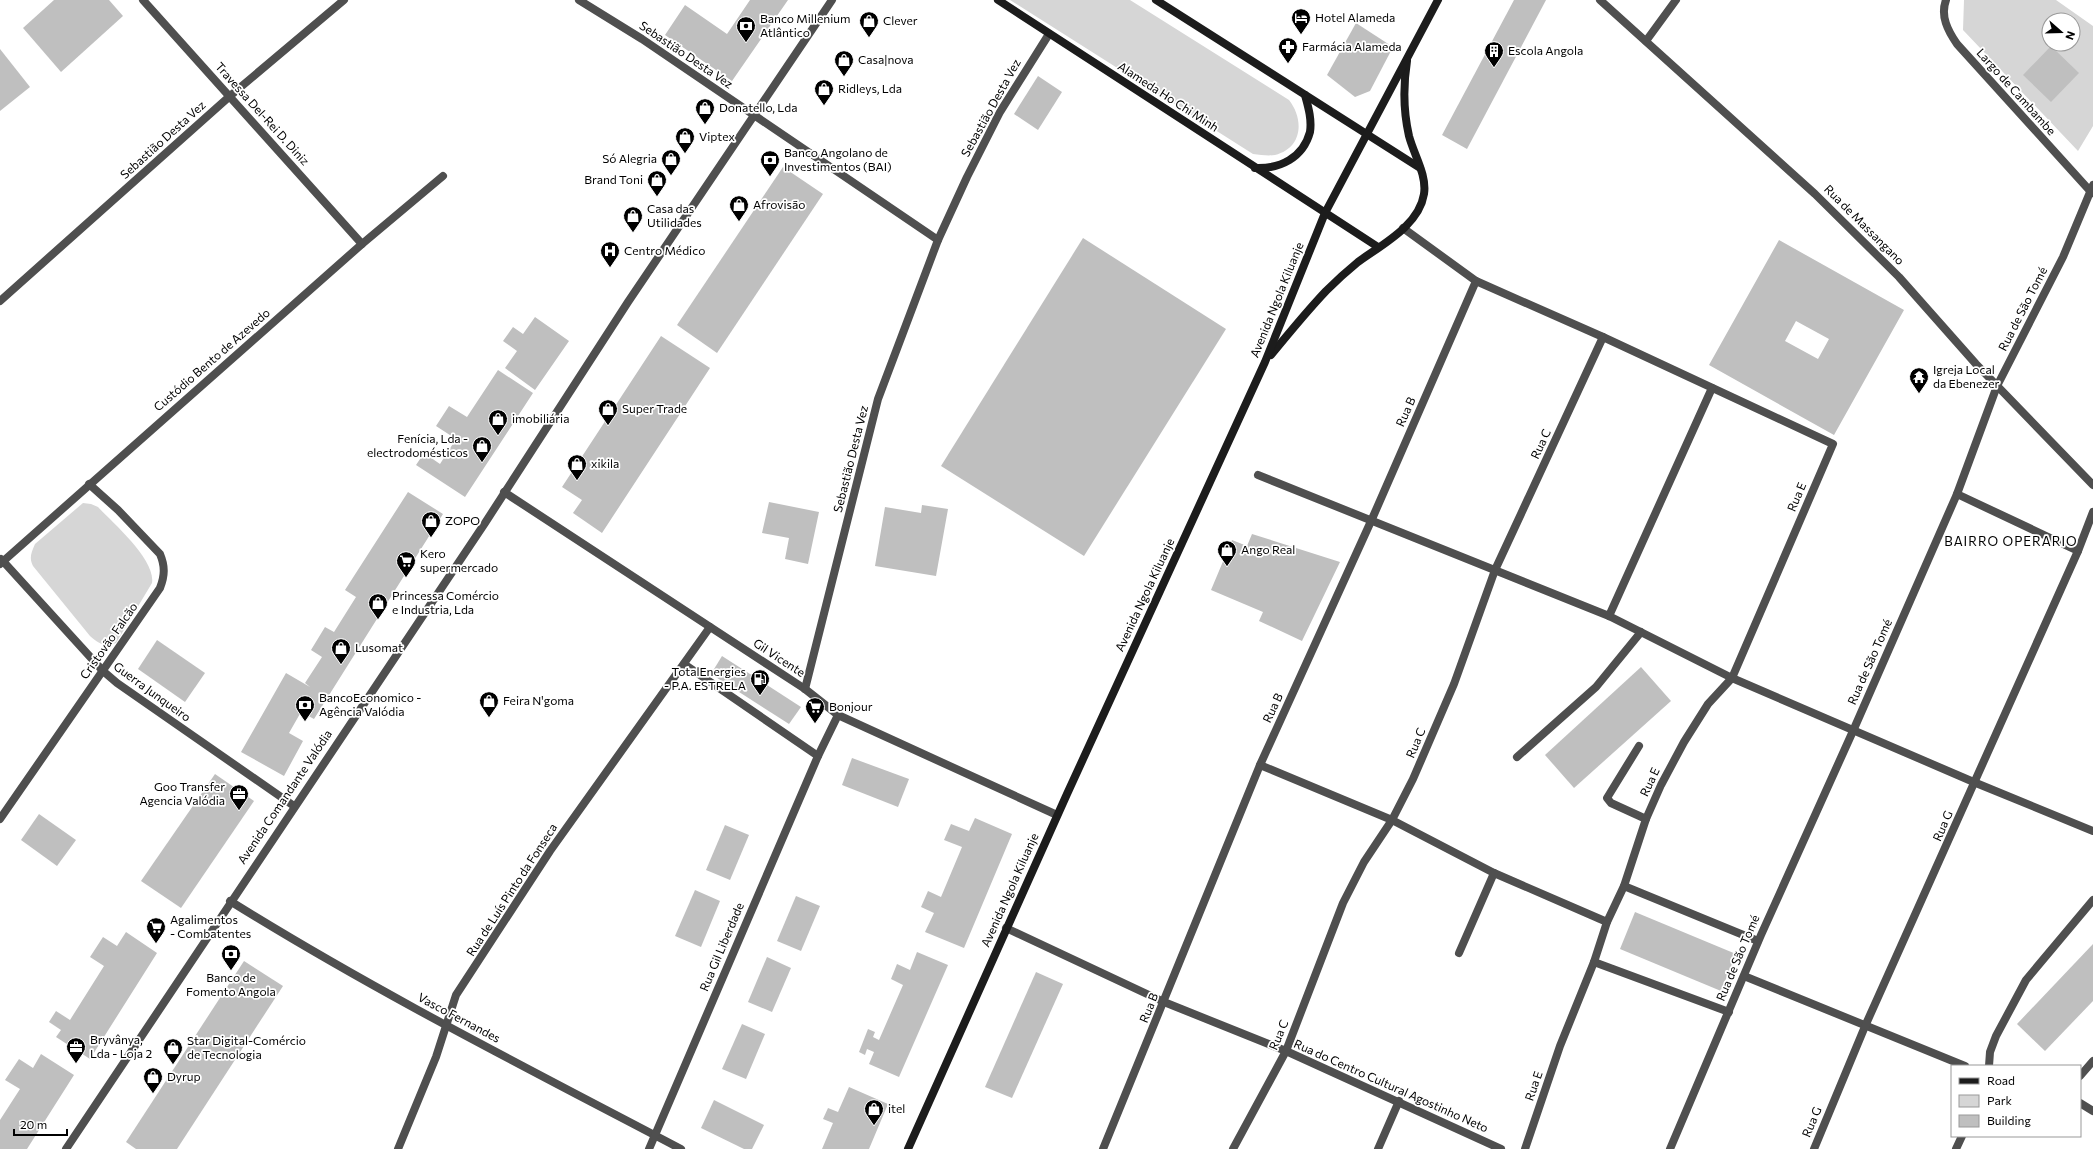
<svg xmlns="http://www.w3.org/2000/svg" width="2093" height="1149" viewBox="0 0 2093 1149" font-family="Commissioner,sans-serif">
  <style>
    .green { fill: #d6d6d6; fill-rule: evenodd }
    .building { fill: #bfbfbf; fill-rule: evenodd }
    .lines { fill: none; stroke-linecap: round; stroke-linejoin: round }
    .minor { stroke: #4f4f4f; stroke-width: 8 }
    .tertiary { stroke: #4f4f4f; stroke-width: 8 }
    .secondary { stroke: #1c1c1c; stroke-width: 8 }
    .labels { text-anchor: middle; stroke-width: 3.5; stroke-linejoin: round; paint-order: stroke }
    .poi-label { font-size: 12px; fill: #000; stroke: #fff; text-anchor: start }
    .street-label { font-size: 12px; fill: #000; stroke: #fff }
    .neighbourhood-label { font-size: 13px; letter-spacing: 1px; fill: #000; stroke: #fff }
  </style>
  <rect width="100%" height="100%" fill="#fff"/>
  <g class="green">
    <path d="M1010 0H1130L1289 100C1304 119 1303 148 1275 155 1268 156 1261 155 1253 154Z"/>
    <path d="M1964 0H2056L2093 26V126L2078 151 1963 30ZM2049 20H2073V44H2049Z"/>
    <path d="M83 503 91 504 98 507C113 523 156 560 152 583L116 643C105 647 99 644 90 636L33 566C29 558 31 553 35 544Z"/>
  </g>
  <g class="building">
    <path d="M54 0H109L123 16 61 72 23 28Z"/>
    <path d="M750 0H788L732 81 665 35 685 5 727 34Z"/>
    <path d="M1514 0H1546L1467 149 1442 135Z"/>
    <path d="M1356 23 1393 47 1370 91 1355 97 1327 75Z"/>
    <path d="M2051 46 2079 73 2051 102 2023 75Z"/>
    <path d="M0 49 30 87 0 111Z"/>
    <path d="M1038 76 1062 92 1038 130 1014 114Z"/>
    <path d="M783 167 823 194 717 353 677 325Z"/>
    <path d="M1083 238 1226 329 1084 556 941 466Z"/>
    <path d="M1779 240 1904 310 1834 435 1709 365ZM1796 321 1829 339 1818 359 1785 341Z"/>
    <path d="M535 317 569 341 535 390 505 368 517 351 503 341 513 327 523 334Z"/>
    <path d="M661 336 710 368 602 533 573 513 582 500 562 487Z"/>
    <path d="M498 370 533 393 465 497 416 465 424 453 440 464 456 439 436 426 449 406 467 417Z"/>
    <path d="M408 492 443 514 314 719 301 712 289 733 303 741 284 776 241 752 286 673 310 687 305 683 322 657 311 650 325 627 334 632 356 597 345 590Z"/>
    <path d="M769 502 819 512 808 564 785 559 789 538 762 533Z"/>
    <path d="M922 505 948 509 936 576 875 566 885 507 921 513Z"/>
    <path d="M1252 534 1340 562 1302 641 1259 621 1263 612 1211 590 1232 540 1247 546Z"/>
    <path d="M157 640 205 673 185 702 138 669Z"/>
    <path d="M722 656 801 707 789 724 711 674Z"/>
    <path d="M1641 667 1671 701 1574 788 1545 755Z"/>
    <path d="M852 758 909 779 898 807 842 785Z"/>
    <path d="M215 774 254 801 181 908 141 881Z"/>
    <path d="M39 814 76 840 57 866 21 840Z"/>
    <path d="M975 818 1012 834 964 948 925 932 934 913 921 907 928 891 941 897 962 847 944 840 951 824 969 831Z"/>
    <path d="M725 825 749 835 730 880 706 870Z"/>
    <path d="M695 890 720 901 701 947 675 936Z"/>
    <path d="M796 896 820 906 801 951 777 941Z"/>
    <path d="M1635 912 1736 954 1721 991 1620 949Z"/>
    <path d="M126 932 157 953 90 1059 56 1037 61 1030 49 1022 56 1011 70 1020 104 966 90 957 103 937 117 946Z"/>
    <path d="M2093 944V1001L2045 1051 2017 1024Z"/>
    <path d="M917 952 948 965 899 1077 869 1064 874 1052 867 1049 865 1055 859 1052 868 1029 875 1032 873 1037 879 1040 903 985 891 979 897 964 910 970Z"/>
    <path d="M767 957 791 968 772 1012 748 1002Z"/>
    <path d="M244 961 283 986 177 1149H136L126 1142Z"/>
    <path d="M1036 972 1063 984 1012 1098 985 1087Z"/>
    <path d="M742 1024 765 1034 746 1079 722 1069Z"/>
    <path d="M41 1054 74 1075 27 1149H0V1120L20 1089 5 1080 19 1059 33 1068Z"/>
    <path d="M849 1087 888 1104 869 1149H822L833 1123 823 1119 828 1108 838 1112Z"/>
    <path d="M714 1100 764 1125 752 1149H744L701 1128Z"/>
  </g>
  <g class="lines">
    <g class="minor">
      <path d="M143 0 362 244"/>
      <path d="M579 0 642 39 938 240"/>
      <path d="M1600 0 1815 194 1899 277 1976 364 2093 485"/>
      <path d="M1946 0C1940 16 1948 31 1957 44L2092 193"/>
      <path d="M1646 41 1676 0"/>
      <path d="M1403 228 1476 281 1603 337 1833 444 1732 678 1708 704 1684 742 1661 785 1646 819 1624 886 1607 922 1594 962 1560 1046 1525 1149"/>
      <path d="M0 301 230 96 344 0"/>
      <path d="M1258 475 1609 616 1732 678 1976 783 2093 831"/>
      <path d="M504 492 805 689 838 715 1057 815"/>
      <path d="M1957 494 2078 551"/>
      <path d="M1 559 103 671 117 683 294 806"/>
      <path d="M0 564 362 244 443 176"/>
      <path d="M1609 616 1712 388"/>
      <path d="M684 664 818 756"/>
      <path d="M805 689 878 399 938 240 967 177 1000 112 1049 34"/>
      <path d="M1639 746 1607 798 1611 803 1646 819"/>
      <path d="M1517 757 1596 687 1641 632"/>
      <path d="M1260 765 1392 820 1494 873 1607 922"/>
      <path d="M0 819 160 588C165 575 165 566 160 554L118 510 89 484"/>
      <path d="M1624 886 1758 941"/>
      <path d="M230 901C376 992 529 1069 681 1149"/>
      <path d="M1006 928 1164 1002 1286 1051 1501 1149"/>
      <path d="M1459 953 1494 873"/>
      <path d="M1594 962 1729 1012"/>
      <path d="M1744 976 1965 1066"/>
      <path d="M1989 1066 1990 1052 1996 1036 2026 980 2093 900"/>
      <path d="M2080 1076 2093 1061"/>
      <path d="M2080 1103 2093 1111"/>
      <path d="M398 1149 436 1057 456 995 550 851 710 627"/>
      <path d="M649 1149 818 756 838 715"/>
      <path d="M1103 1149 1260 765 1372 519 1476 281"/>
      <path d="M1233 1149 1286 1051 1343 903 1364 862 1392 820 1413 779 1454 684 1495 570 1603 337"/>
      <path d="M1378 1149 1399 1101"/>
      <path d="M1670 1149 1761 935 1853 731 1957 494 1997 386 2063 257 2093 185"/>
      <path d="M1814 1149 1866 1024 2078 551 2093 512"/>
      <path d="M1956 1149 1962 1136"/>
    </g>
    <path class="tertiary" d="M66 1149 485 523 628 302 832 0"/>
    <g class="secondary">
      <path d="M998 0 1378 247"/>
      <path d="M1156 0 1420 168"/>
      <path d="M1255 168C1280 169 1303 158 1310 132 1312 119 1308 106 1305 95"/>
      <path d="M1271 355C1289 333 1307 311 1326 291 1336 281 1347 271 1358 262 1381 245 1419 226 1424 194 1427 175 1414 155 1409 136 1403 110 1403 87 1407 61"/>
      <path d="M908 1149 1067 794 1265 362 1325 213 1438 0"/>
    </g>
  </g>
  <defs>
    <symbol id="hotel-pin" viewBox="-11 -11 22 30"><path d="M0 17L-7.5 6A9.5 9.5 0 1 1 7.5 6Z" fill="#000" stroke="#fff"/><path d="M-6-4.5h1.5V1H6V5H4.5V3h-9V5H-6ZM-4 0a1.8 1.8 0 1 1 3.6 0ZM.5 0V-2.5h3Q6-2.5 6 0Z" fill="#fff"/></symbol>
    <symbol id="shop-pin" viewBox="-11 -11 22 30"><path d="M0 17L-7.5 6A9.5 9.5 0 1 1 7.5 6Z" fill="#000" stroke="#fff"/><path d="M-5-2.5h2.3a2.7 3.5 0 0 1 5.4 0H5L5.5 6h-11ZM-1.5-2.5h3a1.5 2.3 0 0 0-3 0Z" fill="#fff"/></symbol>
    <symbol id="bank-pin" viewBox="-11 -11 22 30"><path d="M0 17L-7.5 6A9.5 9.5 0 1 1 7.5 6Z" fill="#000" stroke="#fff"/><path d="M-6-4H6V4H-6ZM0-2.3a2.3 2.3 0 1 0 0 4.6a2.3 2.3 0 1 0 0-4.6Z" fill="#fff"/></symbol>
    <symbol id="pharmacy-pin" viewBox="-11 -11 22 30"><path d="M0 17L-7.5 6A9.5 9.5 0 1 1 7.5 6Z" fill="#000" stroke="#fff"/><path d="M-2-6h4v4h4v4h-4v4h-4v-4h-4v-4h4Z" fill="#fff"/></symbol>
    <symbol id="building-pin" viewBox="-11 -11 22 30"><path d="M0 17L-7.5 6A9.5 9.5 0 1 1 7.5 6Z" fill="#000" stroke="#fff"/><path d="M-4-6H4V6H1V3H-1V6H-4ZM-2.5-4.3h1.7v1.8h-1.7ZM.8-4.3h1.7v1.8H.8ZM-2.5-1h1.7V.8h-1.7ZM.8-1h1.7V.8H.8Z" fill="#fff"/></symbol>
    <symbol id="hospital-pin" viewBox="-11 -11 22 30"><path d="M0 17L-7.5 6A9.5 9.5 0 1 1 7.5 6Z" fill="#000" stroke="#fff"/><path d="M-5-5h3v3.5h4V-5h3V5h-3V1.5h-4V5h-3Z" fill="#fff"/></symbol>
    <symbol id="temple-pin" viewBox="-11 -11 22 30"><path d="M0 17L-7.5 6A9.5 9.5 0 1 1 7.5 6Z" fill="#000" stroke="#fff"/><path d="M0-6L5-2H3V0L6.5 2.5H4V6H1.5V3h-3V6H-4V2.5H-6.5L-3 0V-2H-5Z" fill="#fff"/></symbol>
    <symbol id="supermarket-pin" viewBox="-11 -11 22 30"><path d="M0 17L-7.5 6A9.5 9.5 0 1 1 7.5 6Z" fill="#000" stroke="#fff"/><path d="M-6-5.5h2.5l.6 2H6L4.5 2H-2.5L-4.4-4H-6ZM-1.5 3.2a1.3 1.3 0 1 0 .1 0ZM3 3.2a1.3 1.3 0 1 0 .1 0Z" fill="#fff"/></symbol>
    <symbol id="fuel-pin" viewBox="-11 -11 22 30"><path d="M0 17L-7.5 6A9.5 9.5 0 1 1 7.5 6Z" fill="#000" stroke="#fff"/><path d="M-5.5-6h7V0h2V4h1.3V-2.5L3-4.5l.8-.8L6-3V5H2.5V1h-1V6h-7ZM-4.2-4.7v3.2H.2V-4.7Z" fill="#fff"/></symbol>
    <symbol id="office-pin" viewBox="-11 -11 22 30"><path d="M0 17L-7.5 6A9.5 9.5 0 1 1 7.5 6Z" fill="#000" stroke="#fff"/><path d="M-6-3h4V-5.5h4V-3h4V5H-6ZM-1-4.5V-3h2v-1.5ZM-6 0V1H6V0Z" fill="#fff"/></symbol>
  </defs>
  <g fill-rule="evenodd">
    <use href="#hotel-pin" x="1290" y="7" width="22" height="30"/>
    <use href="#shop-pin" x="858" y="10" width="22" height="30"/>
    <use href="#bank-pin" x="735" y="15" width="22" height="30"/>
    <use href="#pharmacy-pin" x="1277" y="36" width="22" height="30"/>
    <use href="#building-pin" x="1483" y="40" width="22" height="30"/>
    <use href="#shop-pin" x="833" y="49" width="22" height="30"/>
    <use href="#shop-pin" x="813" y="78" width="22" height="30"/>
    <use href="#shop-pin" x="694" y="97" width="22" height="30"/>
    <use href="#shop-pin" x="674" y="126" width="22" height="30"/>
    <use href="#shop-pin" x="660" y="148" width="22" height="30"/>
    <use href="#bank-pin" x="759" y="149" width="22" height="30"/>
    <use href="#shop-pin" x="646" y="169" width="22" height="30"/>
    <use href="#shop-pin" x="728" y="194" width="22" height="30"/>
    <use href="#shop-pin" x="622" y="205" width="22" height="30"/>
    <use href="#hospital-pin" x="599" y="240" width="22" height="30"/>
    <use href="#temple-pin" x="1908" y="366" width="22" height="30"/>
    <use href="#shop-pin" x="597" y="398" width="22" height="30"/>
    <use href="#shop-pin" x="487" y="408" width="22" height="30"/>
    <use href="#shop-pin" x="471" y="435" width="22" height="30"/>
    <use href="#shop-pin" x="566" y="453" width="22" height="30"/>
    <use href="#shop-pin" x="420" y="510" width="22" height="30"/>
    <use href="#shop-pin" x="1216" y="539" width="22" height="30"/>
    <use href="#supermarket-pin" x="395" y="550" width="22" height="30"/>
    <use href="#shop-pin" x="367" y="592" width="22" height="30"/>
    <use href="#shop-pin" x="330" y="637" width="22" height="30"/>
    <use href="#fuel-pin" x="749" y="668" width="22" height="30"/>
    <use href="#shop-pin" x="478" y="690" width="22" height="30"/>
    <use href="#bank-pin" x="294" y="694" width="22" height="30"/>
    <use href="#supermarket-pin" x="804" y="696" width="22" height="30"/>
    <use href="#office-pin" x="228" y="783" width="22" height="30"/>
    <use href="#supermarket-pin" x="145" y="916" width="22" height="30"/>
    <use href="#bank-pin" x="220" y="943" width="22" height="30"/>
    <use href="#office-pin" x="65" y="1036" width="22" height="30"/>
    <use href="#shop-pin" x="162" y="1037" width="22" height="30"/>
    <use href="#shop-pin" x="142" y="1066" width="22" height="30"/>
    <use href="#shop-pin" x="863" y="1098" width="22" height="30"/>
  </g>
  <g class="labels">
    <g class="poi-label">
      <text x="1315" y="22">Hotel Alameda</text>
      <text x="760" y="23">Banco Millenium<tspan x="760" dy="14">Atlântico</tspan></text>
      <text x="883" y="25">Clever</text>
      <text x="1302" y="51">Farmácia Alameda</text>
      <text x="1508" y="55">Escola Angola</text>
      <text x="858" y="64">Casa|nova</text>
      <text x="838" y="93">Ridleys, Lda</text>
      <text x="719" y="112">Donatello, Lda</text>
      <text x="699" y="141">Viptex</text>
      <text x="784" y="157">Banco Angolano de<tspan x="784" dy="14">Investimentos (BAI)</tspan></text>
      <text x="657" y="163" text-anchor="end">Só Alegria</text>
      <text x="643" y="184" text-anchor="end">Brand Toni</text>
      <text x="753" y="209">Afrovisão</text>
      <text x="647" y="213">Casa das<tspan x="647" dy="14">Utilidades</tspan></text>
      <text x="624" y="255">Centro Médico</text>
      <text x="1933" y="374">Igreja Local<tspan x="1933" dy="14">da Ebenezer</tspan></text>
      <text x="622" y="413">Super Trade</text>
      <text x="512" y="423">imobiliária</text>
      <text x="468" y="443" text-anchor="end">Fenícia, Lda -<tspan x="468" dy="14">electrodomésticos</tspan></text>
      <text x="591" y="468">xikila</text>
      <text x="445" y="525">ZOPO</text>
      <text x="1241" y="554">Ango Real</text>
      <text x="420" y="558">Kero<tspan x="420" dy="14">supermercado</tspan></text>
      <text x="392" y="600">Princessa Comércio<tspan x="392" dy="14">e Industria, Lda</tspan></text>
      <text x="355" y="652">Lusomat</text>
      <text x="746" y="676" text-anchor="end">TotalEnergies<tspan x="746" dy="14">- P.A. ESTRELA</tspan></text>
      <text x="319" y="702">BancoEconomico -<tspan x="319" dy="14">Agência Valódia</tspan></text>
      <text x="503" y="705">Feira N'goma</text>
      <text x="829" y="711">Bonjour</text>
      <text x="225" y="791" text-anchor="end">Goo Transfer<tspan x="225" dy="14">Agencia Valódia</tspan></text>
      <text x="170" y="924">Agalimentos<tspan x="170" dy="14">- Combatentes</tspan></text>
      <text x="231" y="982" text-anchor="middle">Banco de<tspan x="231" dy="14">Fomento Angola</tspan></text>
      <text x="90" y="1044">Bryvânya,<tspan x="90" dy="14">Lda - Loja 2</tspan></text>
      <text x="187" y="1045">Star Digital-Comércio<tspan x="187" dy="14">de Tecnologia</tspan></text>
      <text x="167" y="1081">Dyrup</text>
      <text x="888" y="1113">itel</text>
    </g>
    <g class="street-label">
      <text transform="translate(686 55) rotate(34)" y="4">Sebastião Desta Vez</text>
      <text transform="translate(2016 92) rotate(48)" y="4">Largo de Cambambe</text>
      <text transform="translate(1168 97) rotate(33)" y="4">Alameda Ho Chi Minh</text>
      <text transform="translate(991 108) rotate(-61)" y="4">Sebastião Desta Vez</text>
      <text transform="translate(262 114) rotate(48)" y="4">Travessa Del-Rei D. Diniz</text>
      <text transform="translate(163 140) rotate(-42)" y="4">Sebastião Desta Vez</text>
      <text transform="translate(1864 225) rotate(45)" y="4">Rua de Massangano</text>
      <text transform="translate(1277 300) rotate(-68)" y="4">Avenida Ngola Kiluanje</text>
      <text transform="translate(2023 309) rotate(-63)" y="4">Rua de São Tomé</text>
      <text transform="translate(212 360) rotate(-41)" y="4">Custódio Bento de Azevedo</text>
      <text transform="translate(1406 412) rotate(-66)" y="4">Rua B</text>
      <text transform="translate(1541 444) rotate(-65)" y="4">Rua C</text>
      <text transform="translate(851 459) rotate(-76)" y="4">Sebastião Desta Vez</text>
      <text transform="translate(1797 497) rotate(-67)" y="4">Rua E</text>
      <text transform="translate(1145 595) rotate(-65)" y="4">Avenida Ngola Kiluanje</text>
      <text transform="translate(109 641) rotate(-55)" y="4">Cristovão Falcão</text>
      <text transform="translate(779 658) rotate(33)" y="4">Gil Vicente</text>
      <text transform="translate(1870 662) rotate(-66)" y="4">Rua de São Tomé</text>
      <text transform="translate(152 692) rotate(36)" y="4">Guerra Junqueiro</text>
      <text transform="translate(1273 708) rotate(-65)" y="4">Rua B</text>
      <text transform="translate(1416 743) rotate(-67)" y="4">Rua C</text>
      <text transform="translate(1650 782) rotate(-65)" y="4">Rua E</text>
      <text transform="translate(285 797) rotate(-56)" y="4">Avenida Comandante Valódia</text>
      <text transform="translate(1943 826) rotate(-66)" y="4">Rua G</text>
      <text transform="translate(512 890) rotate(-57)" y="4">Rua de Luís Pinto da Fonseca</text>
      <text transform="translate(1010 890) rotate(-66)" y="4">Avenida Ngola Kiluanje</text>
      <text transform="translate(722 947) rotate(-67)" y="4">Rua Gil Liberdade</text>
      <text transform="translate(1738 958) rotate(-67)" y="4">Rua de São Tomé</text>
      <text transform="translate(1149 1008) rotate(-68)" y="4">Rua B</text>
      <text transform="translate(459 1018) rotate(28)" y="4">Vasco Fernandes</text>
      <text transform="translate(1279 1035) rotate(-67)" y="4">Rua C</text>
      <text transform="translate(1391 1086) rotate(24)" y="4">Rua do Centro Cultural Agostinho Neto</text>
      <text transform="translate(1534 1086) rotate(-71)" y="4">Rua E</text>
      <text transform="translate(1812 1122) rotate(-67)" y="4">Rua G</text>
    </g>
    <g class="neighbourhood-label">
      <text x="2011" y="546">BAIRRO OPERARIO</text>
    </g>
  </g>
  <rect x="1951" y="1065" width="130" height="72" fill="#ffffff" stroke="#999999"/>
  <rect x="1959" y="1078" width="20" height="6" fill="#1c1c1c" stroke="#999999"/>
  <text x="1987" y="1085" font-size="12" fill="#000000">Road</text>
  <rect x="1959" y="1095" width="20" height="12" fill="#d6d6d6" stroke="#999999"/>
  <text x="1987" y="1105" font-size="12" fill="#000000">Park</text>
  <rect x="1959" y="1115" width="20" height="12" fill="#bfbfbf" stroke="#999999"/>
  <text x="1987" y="1125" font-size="12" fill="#000000">Building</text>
  <g transform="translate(2061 32) rotate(110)"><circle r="19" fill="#ffffff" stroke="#999999"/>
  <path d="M0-3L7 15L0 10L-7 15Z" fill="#000000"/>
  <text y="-6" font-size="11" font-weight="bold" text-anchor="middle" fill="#000000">N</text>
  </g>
  <path d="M14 1129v6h53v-6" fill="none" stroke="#000000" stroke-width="2"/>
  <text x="20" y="1129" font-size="12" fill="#000000" stroke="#ffffff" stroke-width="3" paint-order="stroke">20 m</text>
</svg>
